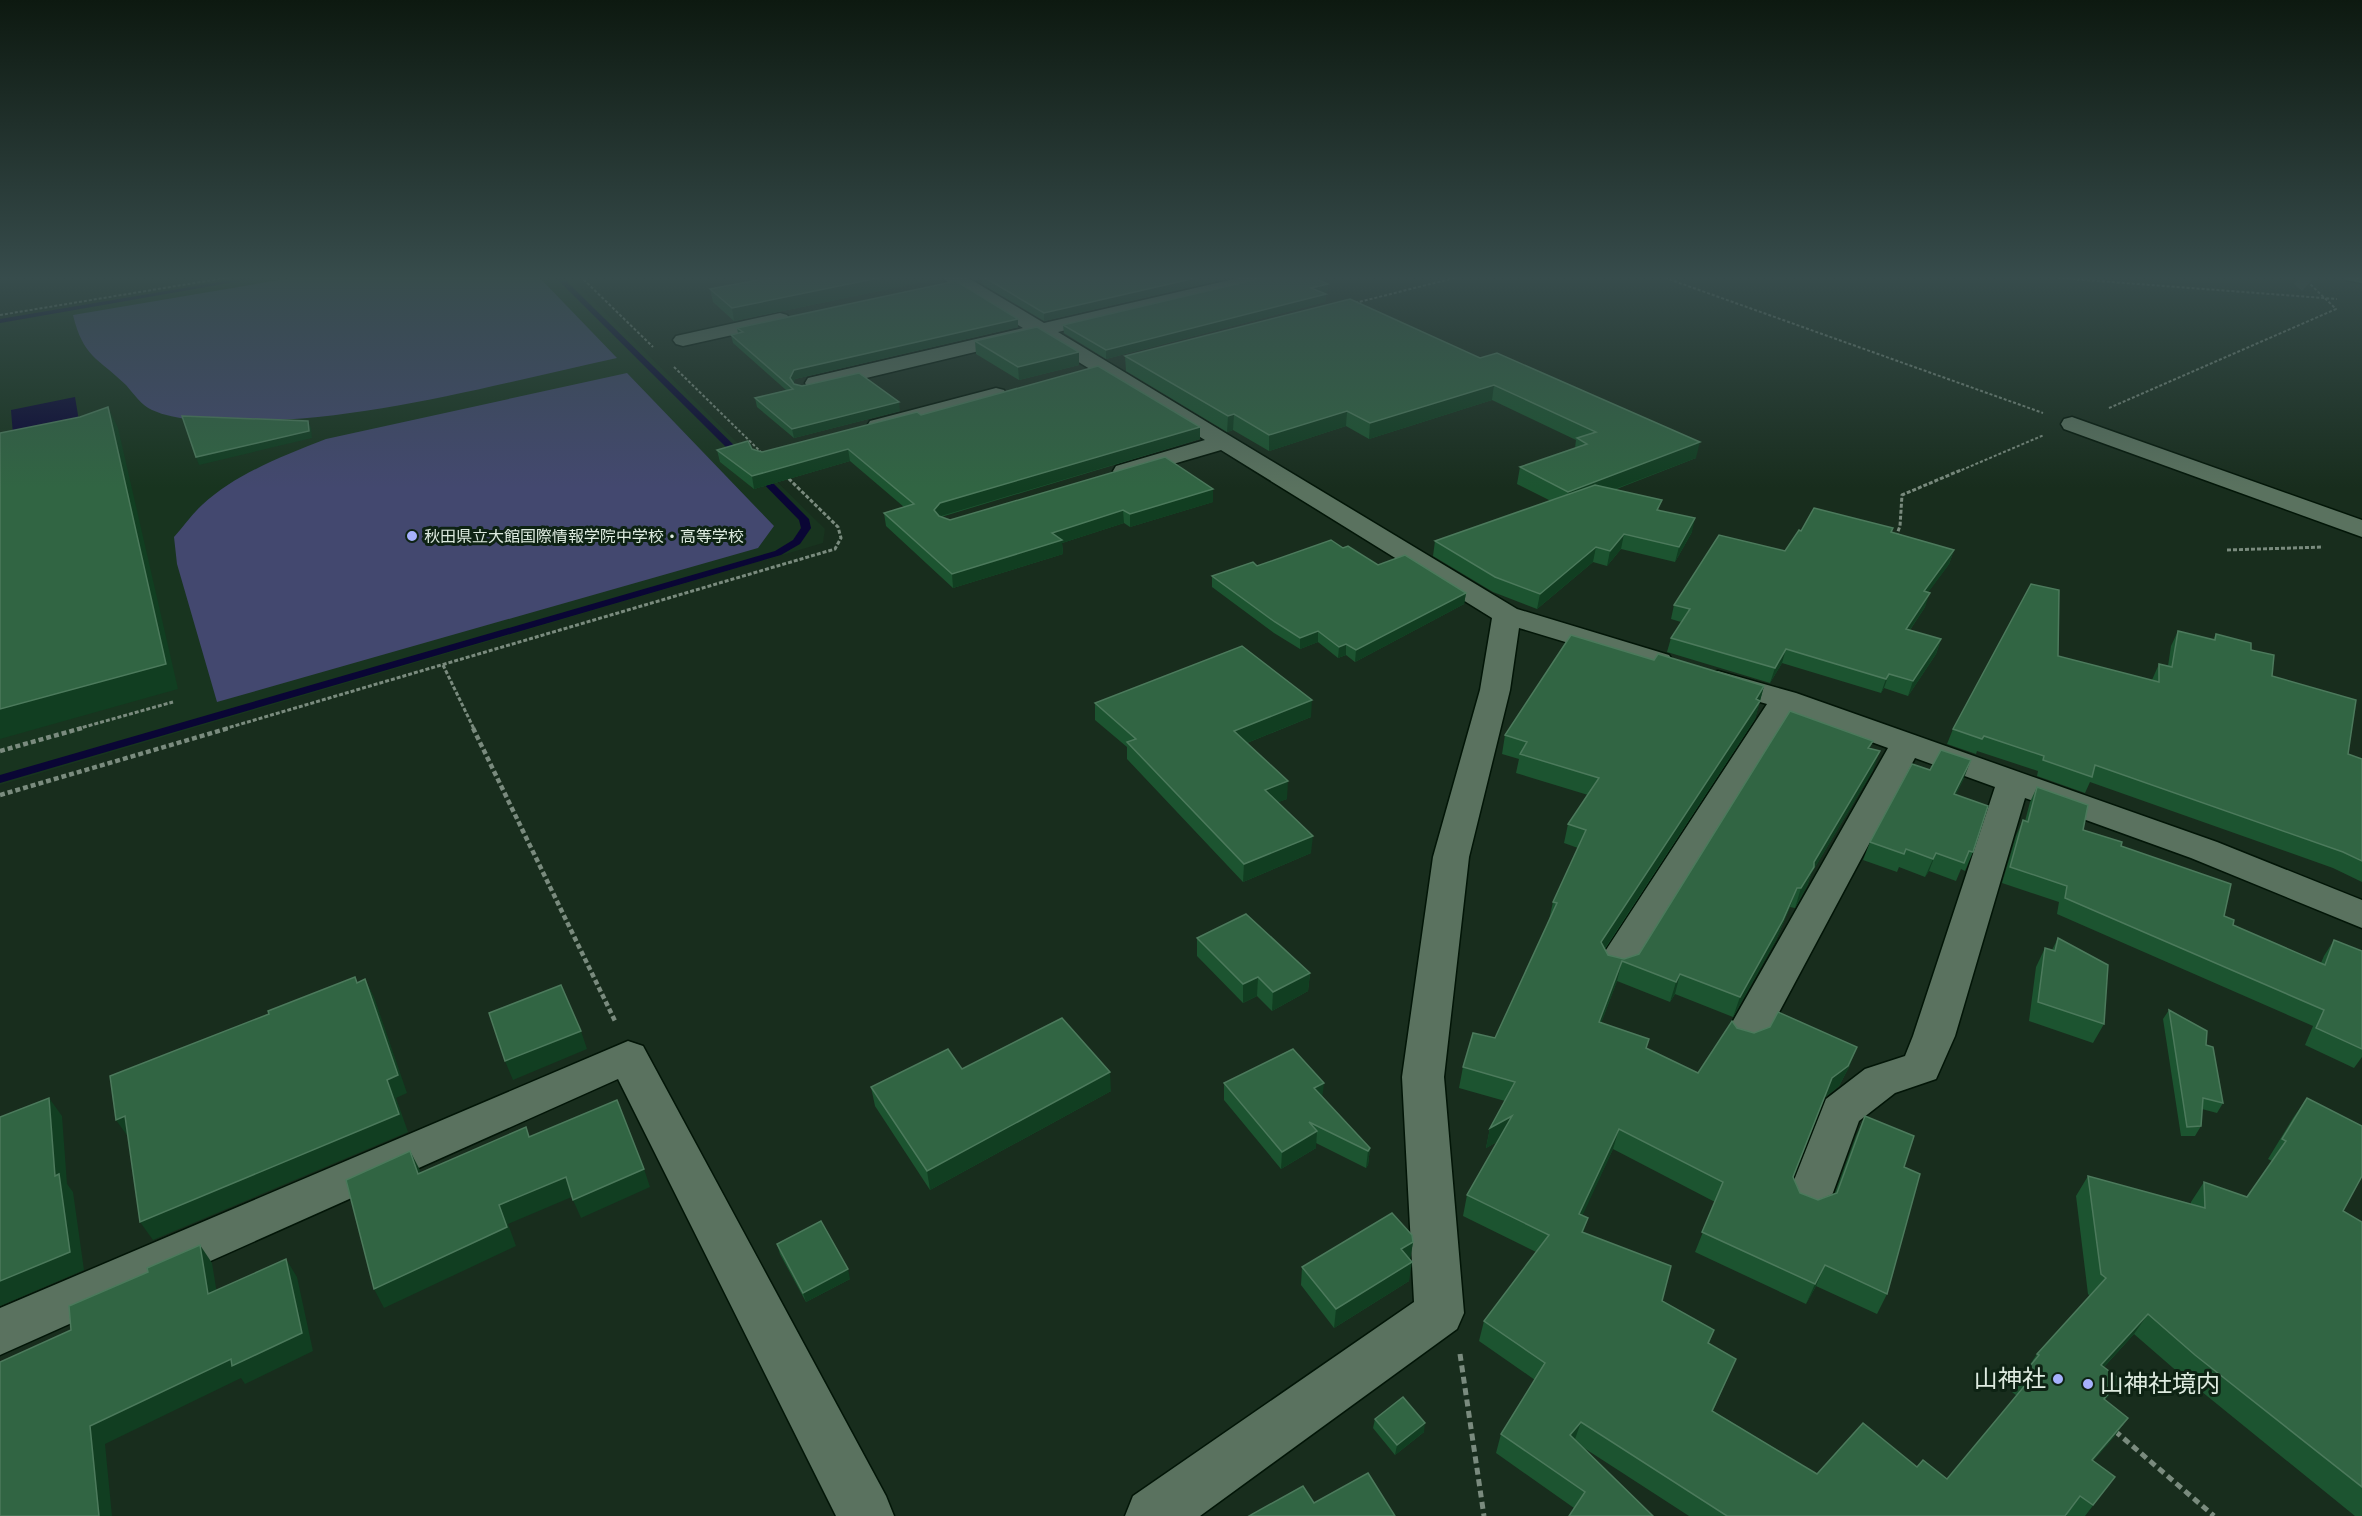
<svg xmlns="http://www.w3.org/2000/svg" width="2362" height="1516" viewBox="0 0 2362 1516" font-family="Montserrat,'Noto Sans JP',sans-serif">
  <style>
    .built { fill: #18341f }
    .green { fill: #43486f }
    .water { fill: #0a0635 }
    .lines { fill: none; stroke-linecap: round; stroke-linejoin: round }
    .stream { fill: #0a0635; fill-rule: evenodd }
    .minor-tunnel { stroke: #364a3a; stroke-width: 21; stroke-dasharray: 21 10; stroke-linecap: butt }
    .minor-casing { stroke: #021507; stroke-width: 3 }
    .highway-casing { stroke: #021507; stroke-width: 3 }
    .path-far3 { stroke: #7a8b7e; stroke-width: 2; stroke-dasharray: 3 2; stroke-linecap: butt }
    .path-far2 { stroke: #7a8b7e; stroke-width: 3; stroke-dasharray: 4 2; stroke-linecap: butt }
    .path-far1 { stroke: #7a8b7e; stroke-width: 4.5; stroke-dasharray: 5 3; stroke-linecap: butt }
    .path { stroke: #7a8b7e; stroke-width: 5; stroke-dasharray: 7 4.5; stroke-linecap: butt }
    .minor { fill: #5a725f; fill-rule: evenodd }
    .highway { fill: #40965a; fill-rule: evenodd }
    .wall { fill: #1c5430 }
    .shaded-wall { fill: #113e21 }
    .building { fill: #316543; stroke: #4c7a5c; stroke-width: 1.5 }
    .poi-dot { fill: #a6b1fc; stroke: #0e2314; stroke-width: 2 }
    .labels { text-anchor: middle; stroke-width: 6; stroke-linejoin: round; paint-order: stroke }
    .far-poi-label { font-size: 16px; fill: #deebe0; stroke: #0e2314; text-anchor: start }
    .near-poi-label { font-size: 24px; fill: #deebe0; stroke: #0e2314; text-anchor: end }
  </style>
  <rect width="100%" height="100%" fill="#182d1d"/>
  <path class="built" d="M265 276H568L825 529 823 543 0 785V323Z"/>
  <g class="green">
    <path d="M303 276H538L617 358C492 385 361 423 233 421 206 421 177 421 152 410 142 406 133 393 126 385 98 358 83 357 73 315Z"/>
    <path d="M627 373 774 526 758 548 217 702 177 564 174 537C183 527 192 514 202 505 237 473 283 456 326 439Z"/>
  </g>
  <path class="water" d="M75 397 81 433 14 447 11 410Z"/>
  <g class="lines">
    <g class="stream">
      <path d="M255 276H269L0 323V319Z"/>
      <path d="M554 276H561L744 455V459H738Z"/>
      <path d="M758 470 761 471 809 519 811 528 800 544 781 555 0 783V775L775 551 793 540 801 528 799 520 755 475V471Z"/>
    </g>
    <path class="minor-tunnel" d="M2301 276 2309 283"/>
    <defs>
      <g id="minor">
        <path d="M943 276H965L1044 323 1247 276H1265L1267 279 1265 283 1058 332 1517 609 1669 655 1673 661 1669 667 1658 670 1519 628 1510 690 1469 857 1444 1077 1464 1313 1457 1329 1200 1516H1125L1133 1496 1414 1302 1402 1077 1433 857 1480 690 1492 618 1221 450 1125 478 1116 476 1113 471 1116 466 1205 440 1038 337 816 390 808 388 805 383 808 378 1023 328 945 280Z"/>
        <path d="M780 313 787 315 790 319 787 323 683 346 676 344 673 340 676 336Z"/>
        <path d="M996 388 1004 390 1007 395 1004 400 878 433 870 431 867 426 870 421Z"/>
        <path d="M2072 417 2362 520V537L2064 429 2061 424 2064 419Z"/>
        <path d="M1718 671 1796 693 2217 842 2362 900V928L2191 858 2025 798 1955 1036 1936 1079 1895 1093 1859 1121 1826 1212 1810 1218 1794 1212 1787 1198 1826 1099 1865 1069 1905 1056 1913 1036 1995 787 1915 758 1761 1046 1746 1051 1731 1046 1725 1035 1888 748 1792 713 1632 973 1618 977 1604 973 1598 963 1604 953 1767 704 1707 687 1703 680 1707 673Z"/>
        <path d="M628 1041 643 1046 886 1496 894 1516H836L618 1079 0 1355V1308Z"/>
      </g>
      <path id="highway" d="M2344 276H2362V283L2346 280Z"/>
    </defs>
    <use href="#minor" class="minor-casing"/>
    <use href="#highway" class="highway-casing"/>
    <g class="path-far3">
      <path d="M580 276 653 347"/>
      <path d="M1660 276 2043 413"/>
      <path d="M2032 276 2337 299"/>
      <path d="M1355 303 1462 276"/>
      <path d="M0 315 237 276"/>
      <path d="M674 367 763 454"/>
      <path d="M2109 408 2336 309 2309 283"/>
      <path d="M1957 472 2044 435"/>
    </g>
    <g class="path-far2">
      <path d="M1896 537 1900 526 1902 495 1961 470"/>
      <path d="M2227 550 2323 547"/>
      <path d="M443 665 474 729"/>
      <path d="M77 729 173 702"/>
      <path d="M224 729 835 549 841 538 838 527 786 476"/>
    </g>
    <g class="path-far1">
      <path d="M473 728 616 1023"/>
      <path d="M0 751 82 728"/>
      <path d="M0 795 229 728"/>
    </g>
    <g class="path">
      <path d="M1460 1354 1484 1516"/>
      <path d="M2115 1431 2214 1516"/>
    </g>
    <use href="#minor" class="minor"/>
    <use href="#highway" class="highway"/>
  </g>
  <g class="wall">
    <path d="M779 276H931L932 280 734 321 713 302 710 289Z"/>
    <path d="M982 276H1237L1044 321 982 284Z"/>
    <path d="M1266 277 1328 284 1327 292 1322 293 1326 294 1325 302 1106 359 1064 333 1063 325Z"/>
    <path d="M1350 299 1696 458 1614 490 1660 510 1692 532 1675 562 1621 549 1607 566 1593 562 1537 609 1493 592 1433 556 1435 541 1551 501 1517 484 1520 467 1575 448 1576 440 1492 400 1369 439 1346 426 1269 451 1233 430 1227 432 1126 371 1125 356Z"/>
    <path d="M1018 327 795 379 793 383 794 384 900 411 794 438 757 407 755 398 786 390 733 343 731 335 738 333 737 328Z"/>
    <path d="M975 341 1079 352V365L1019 380 976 354Z"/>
    <path d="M921 415 1200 439 941 517 950 520 1213 502 1130 527 1124 523 1062 543 1063 554 953 588 886 526 884 513 904 507 850 461 754 489 720 462 717 450 752 449 762 452Z"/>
    <path d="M1893 528 1892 532 1954 550 1949 564 1928 592 1925 607 1910 630 1941 639 1936 654 1908 696 1884 688 1881 693 1782 663 1770 683 1667 652 1671 638 1681 622 1671 619 1674 605 1785 551 1801 531Z"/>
    <path d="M1343 548 1378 565 1466 593 1464 604 1355 662 1346 655 1338 658 1318 642 1300 649 1274 633 1212 587V576Z"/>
    <path d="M2178 631 2213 640 2216 634 2251 650 2272 676 2348 754 2362 759V882L2333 868 2090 782 2085 793 2037 776 2038 771 1977 751 1976 754 1947 744 1953 729 2058 656 2152 680 2159 664 2168 666 2171 646Z"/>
    <path d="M1654 660 1764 686 1755 719 1605 949 1608 955 1624 959 1639 954 1873 741 1870 748 1873 770 1811 874 1807 886 1795 908 1790 907 1776 940 1733 1017 1675 994 1670 1002 1617 981 1601 1023 1646 1048 1698 1073 1737 1028 1754 1033 1857 1047 1849 1067 1839 1086 1824 1098 1793 1177 1800 1193 1818 1200 1835 1193 1856 1136 1865 1116 1904 1167 1887 1294 1877 1314 1816 1286 1806 1304 1695 1252 1715 1202 1613 1149 1582 1215 1584 1233 1662 1301 1714 1330 1709 1344 1727 1379 1713 1411 1817 1474 1917 1467 1947 1479 2017 1396 2012 1392 2037 1354 2090 1296 2088 1294 2076 1196 2088 1176 2191 1204V1202L2204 1182 2247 1197 2272 1161 2268 1159 2293 1118 2307 1098 2343 1211 2362 1222V1516H2355L2180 1374 2134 1334 2104 1367 2105 1401 2128 1418 2114 1437 2093 1461 2115 1477 2085 1516H2067L2066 1515 2065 1516H1689L1584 1448 1653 1516 1574 1508 1496 1453 1501 1434 1535 1380 1479 1341 1484 1321 1536 1252 1463 1216 1467 1195 1497 1142 1486 1148 1490 1128 1505 1101 1459 1088 1463 1067 1495 1038 1549 920 1553 902 1578 848 1564 843 1568 824 1588 795 1516 773 1519 759 1502 754 1505 735Z"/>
    <path d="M1095 703 1311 717 1247 743 1287 799 1278 802 1311 853 1243 882 1127 759V747L1095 720Z"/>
    <path d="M1930 770 1964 778 1956 794 1973 852 1965 871 1961 869 1956 881 1929 871 1925 877 1899 867 1897 872 1863 860 1870 842Z"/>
    <path d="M2037 787 2083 830 2121 846 2224 916 2233 925 2321 963 2324 956 2334 940 2362 951V1057L2354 1068 2305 1045 2313 1026 2057 914 2059 902 2002 883 2016 836 2023 820 2025 821 2030 802Z"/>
    <path d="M1197 938 1310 973 1308 991 1272 1011 1257 996 1243 1003 1197 956Z"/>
    <path d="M2058 938 2104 1024 2093 1043 2029 1021 2036 967 2045 948 2052 950Z"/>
    <path d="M2169 1010 2206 1045 2223 1103 2217 1113 2202 1109 2201 1126 2195 1136H2181L2163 1019Z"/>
    <path d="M962 1069 1111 1091 930 1190 875 1106 871 1087Z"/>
    <path d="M1224 1083 1322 1098 1370 1148 1368 1165 1366 1168 1316 1143V1148L1281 1169 1224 1100Z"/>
    <path d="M1413 1242 1410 1259 1409 1281 1334 1328 1301 1285 1302 1267Z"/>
    <path d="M777 1244 850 1279 806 1302 780 1254Z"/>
    <path d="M1375 1419 1424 1432 1395 1455 1373 1428Z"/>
  </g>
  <g class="shaded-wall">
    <path d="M888 276H931L932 280 734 321 732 308Z"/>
    <path d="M1204 276H1237L1044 321V313Z"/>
    <path d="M1328 284 1327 292 1310 296 1311 288Z"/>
    <path d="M1326 294 1325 302 1106 359V350Z"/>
    <path d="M1018 319V327L795 379 791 387 790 378 794 370Z"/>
    <path d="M1079 352V365L1019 380 1018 367Z"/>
    <path d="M1494 385 1492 400 1369 439 1370 423Z"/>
    <path d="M899 402 900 411 794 438 792 429Z"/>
    <path d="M108 407 118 428 178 689 0 739V709Z"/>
    <path d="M1347 411 1346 426 1269 451V435Z"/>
    <path d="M1234 414 1233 430 1227 432 1228 416Z"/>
    <path d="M308 421 311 428 312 438 199 465 196 457Z"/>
    <path d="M1200 427V439L941 516 936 523 934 510 940 503Z"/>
    <path d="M1700 442 1696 458 1565 508 1568 492Z"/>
    <path d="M848 449 850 461 754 489 752 476Z"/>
    <path d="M1213 489V502L1130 527V514Z"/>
    <path d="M1123 510 1124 523 1062 543 1063 554 953 588 952 574 1052 533Z"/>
    <path d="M1695 518 1692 532 1675 562 1679 547Z"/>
    <path d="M1624 534 1621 549 1607 566 1610 551Z"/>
    <path d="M1596 547 1593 562 1537 609 1540 594Z"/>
    <path d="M1954 550 1949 564 1919 605 1924 591Z"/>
    <path d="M1466 593 1464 604 1355 662 1356 650Z"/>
    <path d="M1930 593 1925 607 1901 643 1906 629Z"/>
    <path d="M1318 631V642L1300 649V638Z"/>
    <path d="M1941 639 1936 654 1908 696 1913 681Z"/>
    <path d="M1346 644V655L1338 658 1339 647Z"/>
    <path d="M1786 649 1782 663 1770 683 1775 668Z"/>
    <path d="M1889 674 1884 688 1881 693 1886 679Z"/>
    <path d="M1764 686 1755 719 1596 962 1601 942Z"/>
    <path d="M1312 700 1311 717 1234 748V731Z"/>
    <path d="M1880 751 1873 770 1811 874 1807 886 1795 908 1801 888 1814 862Z"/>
    <path d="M1971 760 1964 778 1947 812 1954 794Z"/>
    <path d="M1288 781 1287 799 1265 807V790Z"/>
    <path d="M1313 836 1311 853 1243 882 1244 864Z"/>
    <path d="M1936 853 1929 871 1925 877 1933 859Z"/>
    <path d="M1797 888 1790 907 1776 940 1733 1017 1740 997Z"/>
    <path d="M1622 961 1617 981 1594 1042 1599 1022Z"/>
    <path d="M1310 973 1308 991 1272 1011 1273 992Z"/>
    <path d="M1680 974 1675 994 1670 1002 1676 982Z"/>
    <path d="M1258 977 1257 996 1243 1003V984Z"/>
    <path d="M365 979 374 997 407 1093 396 1098 408 1132 153 1240 140 1222 387 1080Z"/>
    <path d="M581 1031 587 1049 513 1080 505 1061Z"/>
    <path d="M1857 1047 1849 1067 1839 1086 1824 1098 1832 1078Z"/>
    <path d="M1110 1072 1111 1091 930 1190 927 1171Z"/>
    <path d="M1324 1083 1322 1100 1314 1088Z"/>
    <path d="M49 1098 62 1116 67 1184 73 1192 84 1270 0 1306V1281L55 1176Z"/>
    <path d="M125 1116 129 1138 116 1120Z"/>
    <path d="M1512 1116 1508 1136 1486 1148 1490 1128Z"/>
    <path d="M1619 1129 1613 1149 1574 1234 1579 1214Z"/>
    <path d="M1317 1131 1316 1148 1281 1169 1282 1152Z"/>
    <path d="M1370 1148 1368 1165 1366 1168 1368 1151Z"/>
    <path d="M410 1151 420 1170 427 1193 418 1174Z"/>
    <path d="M644 1169 650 1187 581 1218 573 1200Z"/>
    <path d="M566 1177 574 1196 508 1224 516 1246 384 1308 374 1289 499 1205Z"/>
    <path d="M1588 1218 1582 1238V1232Z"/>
    <path d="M1413 1242 1410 1261 1401 1249Z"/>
    <path d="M200 1245 212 1263 220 1312 208 1294Z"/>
    <path d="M286 1259 297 1277 313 1351 245 1384 241 1378 105 1444 112 1516H99L90 1426Z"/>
    <path d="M1412 1262 1409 1281 1334 1328 1336 1309Z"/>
    <path d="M1825 1265 1816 1286 1806 1304 1815 1284Z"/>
    <path d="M848 1269 850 1279 806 1302 803 1293Z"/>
    <path d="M2148 1314 2134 1334 2087 1385 2101 1365Z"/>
    <path d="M2121 1380 2106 1399 2089 1419 2104 1399Z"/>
    <path d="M2128 1418 2114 1437 2077 1479 2092 1460Z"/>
    <path d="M1581 1422 1574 1442 1570 1435Z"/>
    <path d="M1425 1423 1424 1432 1395 1455 1397 1445Z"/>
  </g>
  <g class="building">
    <path d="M779 276H888L732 308 710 289Z"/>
    <path d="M982 276H1204L1044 313Z"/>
    <path d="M1267 276H1310L1328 284 1311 288 1326 294 1106 350 1063 325 1266 277Z"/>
    <path d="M956 281 1018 319 794 370 790 378 794 384 802 386 859 373 899 402 792 429 755 398 793 389 731 335 743 332 737 328Z"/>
    <path d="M1350 299 1480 358 1497 353 1700 442 1568 492 1520 467 1587 444 1577 438 1596 432 1494 385 1370 423 1347 411 1269 435 1234 414 1228 416 1125 356Z"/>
    <path d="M1037 327 1079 352 1018 367 975 341Z"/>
    <path d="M1098 366 1200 427 940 503 934 510 939 516 950 520 1165 457 1213 489 1130 514 1123 510 1052 533 1062 540 952 574 884 513 914 504 848 449 752 476 717 450 748 441 752 449 762 452 917 412 921 415Z"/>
    <path d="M108 407 166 664 0 709V433L80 417Z"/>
    <path d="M182 416 308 421 309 431 196 457Z"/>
    <path d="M1595 485 1662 500 1657 510 1695 518 1679 547 1624 534 1610 551 1596 547 1540 594 1495 577 1435 541Z"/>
    <path d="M1814 508 1893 528 1891 532 1954 550 1924 591 1930 593 1906 629 1941 639 1913 681 1889 674 1886 679 1786 649 1775 668 1671 638 1690 609 1674 605 1719 535 1785 551 1799 530 1801 531Z"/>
    <path d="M1331 540 1343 548 1348 546 1378 565 1405 555 1466 593 1356 650 1346 644 1339 647 1318 631 1300 638 1275 622 1212 576 1253 562 1257 566Z"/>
    <path d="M2031 584 2059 590 2058 656 2159 682V664L2172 667 2178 631 2215 640 2216 634 2251 643V650L2274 655 2272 676 2356 700 2348 754 2362 759V861L2343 852 2095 765 2092 777 2043 760 2044 756 1984 736 1982 739 1953 729Z"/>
    <path d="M1571 635 1654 660 1658 654 1764 686 1756 699 1760 701 1601 942 1608 955 1624 959 1639 954 1790 711 1873 741 1868 748 1880 751 1814 862V867L1801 888H1797L1783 920 1740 997 1680 974 1676 982 1622 961 1599 1022 1649 1039 1646 1048 1698 1073 1732 1021 1737 1028 1754 1033 1770 1027 1778 1012 1857 1047 1848 1066 1832 1078 1793 1177 1800 1193 1818 1200 1837 1193 1865 1116 1914 1136 1904 1167 1920 1174 1887 1294 1825 1265 1815 1284 1702 1232 1723 1182 1619 1129 1579 1214 1588 1218 1582 1232 1671 1266 1662 1301 1714 1330 1708 1343 1736 1359 1712 1411 1817 1474 1863 1423 1917 1467 1923 1460 1947 1479 2032 1377 2025 1372 2039 1355 2037 1354 2106 1278 2101 1274 2088 1176 2205 1208 2204 1182 2247 1197 2286 1141 2282 1139 2307 1098 2362 1126V1176L2343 1211 2362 1222V1487L2195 1355 2148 1314 2101 1365 2121 1380 2104 1399 2128 1418 2092 1460 2115 1477 2093 1505 2080 1496 2065 1516H1727L1581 1422 1570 1435 1653 1516H1569L1585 1492 1501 1434 1545 1363 1484 1321 1549 1235 1467 1195 1512 1116 1490 1128 1515 1082 1463 1067 1473 1033 1495 1038 1557 903 1553 902 1586 830 1568 824 1599 778 1520 754 1527 742 1505 735Z"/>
    <path d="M1242 646 1312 700 1234 731 1288 781 1265 790 1313 836 1244 864 1127 742 1136 739 1095 703Z"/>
    <path d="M1941 750 1971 760 1954 794 1988 806 1973 852 1969 851 1964 863 1936 853 1933 859 1906 849 1904 854 1870 842 1912 764 1930 770Z"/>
    <path d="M2037 787 2088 805 2083 830 2122 842 2121 846 2231 884 2224 916 2234 920 2233 925 2325 965 2334 940 2362 951V1049L2316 1028 2324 1010 2065 898 2067 886 2010 867 2023 820 2028 822Z"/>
    <path d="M1246 914 1310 973 1273 992 1258 977 1243 984 1197 938Z"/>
    <path d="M2058 938 2108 965 2104 1024 2038 1002 2045 948 2055 951Z"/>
    <path d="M355 977 357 983 365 979 398 1075 387 1080 399 1114 140 1222 125 1116 116 1120 110 1076 269 1014 268 1011Z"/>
    <path d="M561 985 581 1031 505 1061 489 1013Z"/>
    <path d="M2169 1010 2207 1031 2206 1045 2213 1047 2223 1103 2203 1098 2201 1126 2187 1127Z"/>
    <path d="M1062 1018 1110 1072 927 1171 871 1087 948 1049 962 1069Z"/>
    <path d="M1293 1049 1324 1083 1314 1088 1370 1148 1368 1151 1309 1122 1317 1131 1282 1152 1224 1083Z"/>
    <path d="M49 1098 55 1176 59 1174 70 1252 0 1281V1117Z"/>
    <path d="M617 1100 644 1169 573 1200 566 1177 499 1205 507 1227 374 1289 346 1180 410 1151 418 1174 526 1127 529 1137Z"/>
    <path d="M1392 1213 1412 1235 1413 1242 1401 1249 1412 1262 1336 1309 1302 1267Z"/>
    <path d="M821 1221 848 1269 803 1293 777 1244Z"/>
    <path d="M200 1245 208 1294 286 1259 302 1333 232 1366 231 1359 90 1426 99 1516H0V1362L71 1330 69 1306 148 1272 147 1268Z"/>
    <path d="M1403 1397 1425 1423 1397 1445 1375 1419Z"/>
    <path d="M1368 1473 1395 1516H1249L1303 1486 1314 1503Z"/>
  </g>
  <linearGradient id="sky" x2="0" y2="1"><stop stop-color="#0d1910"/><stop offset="0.57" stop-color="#374c4c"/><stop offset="1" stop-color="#374c4c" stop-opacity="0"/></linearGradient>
  <rect width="2362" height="488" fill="url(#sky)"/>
  <g class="poi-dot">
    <circle cx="412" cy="536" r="6"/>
    <circle cx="2058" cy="1379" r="6"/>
    <circle cx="2088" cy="1384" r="6"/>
  </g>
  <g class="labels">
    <g class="far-poi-label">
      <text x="424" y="542">秋田県立大館国際情報学院中学校・高等学校</text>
    </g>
    <g class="near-poi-label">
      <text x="2046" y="1387">山神社</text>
      <text x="2100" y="1392" text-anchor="start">山神社境内</text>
    </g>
  </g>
</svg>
